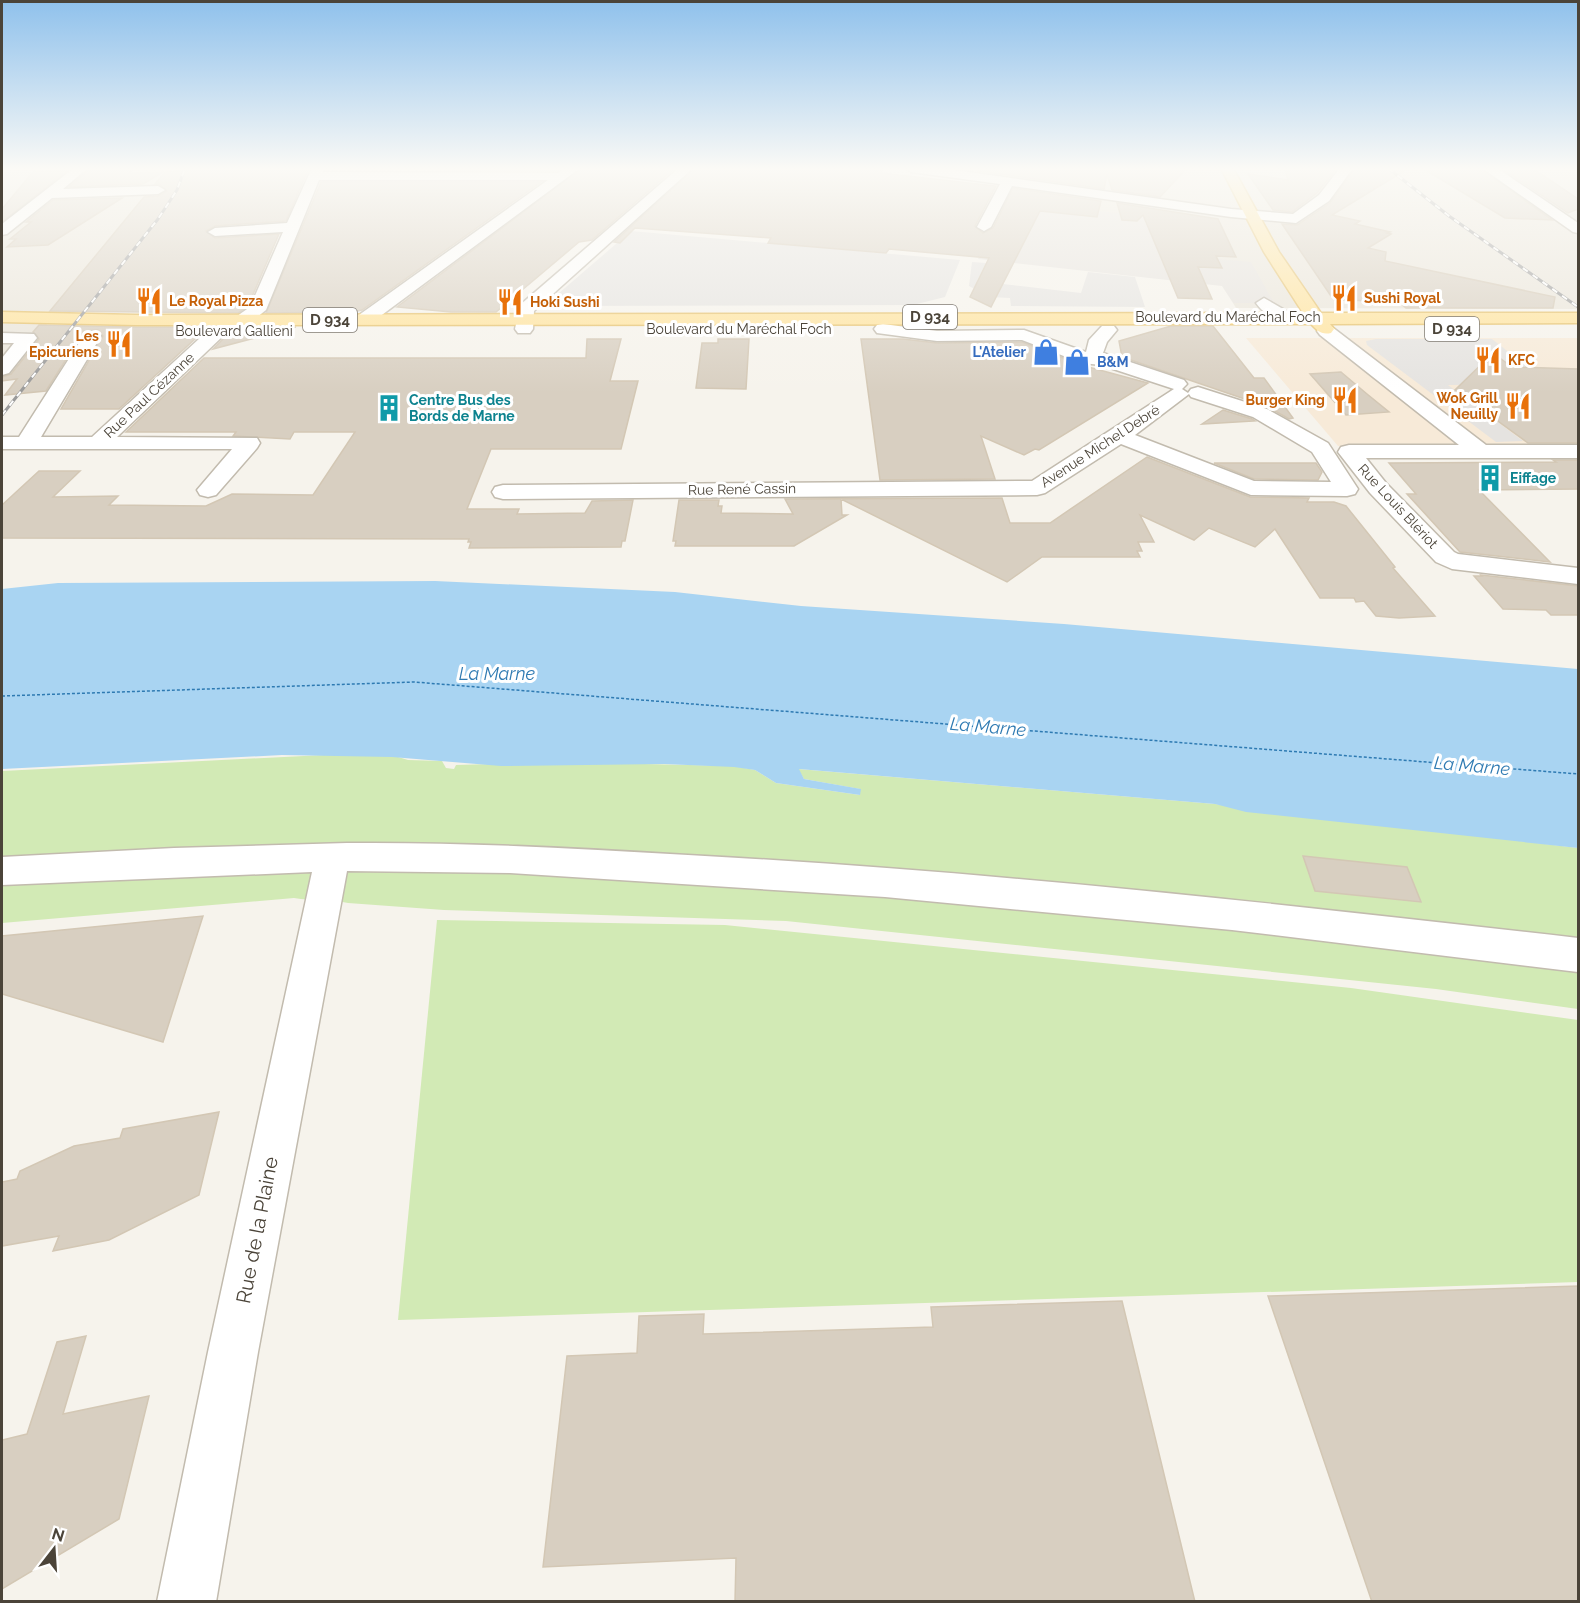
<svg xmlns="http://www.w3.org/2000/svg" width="1580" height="1603" viewBox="0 0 1580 1603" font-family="Raleway,sans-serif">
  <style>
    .residential { fill: #eae5da }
    .commercial { fill: #f7ead8 }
    .industrial { fill: #e6e2dd }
    .green { fill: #d2eab5 }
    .parking { fill: #e5e3e0 }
    .water { fill: #a9d4f2 }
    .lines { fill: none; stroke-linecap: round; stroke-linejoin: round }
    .ferry { stroke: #2e7ab2; stroke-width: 1.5; stroke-dasharray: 3 2; stroke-linecap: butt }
    .building { fill: #d8cfc1; stroke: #d3c7b4; stroke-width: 1.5 }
    .minor-casing { stroke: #c2bbae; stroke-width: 3 }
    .major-casing { stroke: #e6c16a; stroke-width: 3 }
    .minor { fill: #fff; fill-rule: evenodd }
    .major { fill: #ffe39c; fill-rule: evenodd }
    .rail-casing { stroke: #9a9a9a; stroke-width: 3 }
    .rail { stroke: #fff; stroke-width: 2; stroke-dasharray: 6; stroke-linecap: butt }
    .labels { text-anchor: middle; stroke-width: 6; stroke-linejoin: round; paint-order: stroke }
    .far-food-label { font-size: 14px; font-weight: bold; fill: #c56008; stroke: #fff; text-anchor: start }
    .far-street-label { font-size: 14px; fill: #4b4439; stroke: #fff }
    .far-shop-label { font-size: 14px; font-weight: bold; fill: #366cbe; stroke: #fff; text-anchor: end }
    .far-culture-label { font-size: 14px; font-weight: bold; fill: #0d838f; stroke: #fff; text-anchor: start }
    .shield { fill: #fff; stroke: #817c74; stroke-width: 1.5 }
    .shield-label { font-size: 15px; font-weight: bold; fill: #4b4439 }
    .water-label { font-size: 18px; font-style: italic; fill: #2e7ab2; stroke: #fff }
    .near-street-label { font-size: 20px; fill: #4b4439; stroke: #fff }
  </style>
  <rect width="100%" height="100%" fill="#f6f3ec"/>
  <g class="residential">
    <path d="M2 168H170L165 188 57 311 2 382Z"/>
    <path d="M892 168H1578V309L1236 308 1233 303 1274 302 1220 260 1198 257 1008 201 1016 186Z"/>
  </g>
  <path class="commercial" d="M1246 338H1578V447L1338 446Z"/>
  <path class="industrial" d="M1008 201 1181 220 1198 257 1251 262 1274 303H1233L1222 286 978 259Z"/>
  <g class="green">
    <path d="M344 754 395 756 408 760 442 761 446 768 454 769 456 765C548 761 641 764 734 766L755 770 776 783 860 795V789L804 779 798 769 1215 804 1578 848V1009L1436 989 786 921 444 910 348 903C330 899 312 901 294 898L2 923V771Z"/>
    <path d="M437 920 725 925 1351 988 1578 1020V1282L398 1320Z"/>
  </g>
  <g class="parking">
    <path d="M631 231 960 260 945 297 913 305 544 306Z"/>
    <path d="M972 262 986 263 977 281 1081 293 1088 272 1135 277 1145 307 1011 306 1010 298 990 297 969 286Z"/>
    <path d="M1376 339H1492L1549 384 1448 385 1523 441 1496 442 1367 345 1366 341Z"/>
  </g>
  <path class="water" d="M435 581 675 592 801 606 1064 624 1578 669V848L1246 812 1215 804 799 769 804 779 861 789 860 795 776 783 755 770 734 767 664 764 501 766 392 757 282 755 2 769V589L58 583Z"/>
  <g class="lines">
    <path class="ferry" d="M2 696 414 682 1578 774"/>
  </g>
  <g class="building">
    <path d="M135 168 129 173 163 172 143 184 69 187 90 169Z"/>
    <path d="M231 168H309L286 221 215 226 206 231 215 238 279 234 248 306 238 313 50 311 144 197 158 196 167 191 159 184H155L165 172Z"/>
    <path d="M326 168H561L558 171Z"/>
    <path d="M582 168H675L592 240 579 242 496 312H451L397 307Z"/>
    <path d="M695 168H884L881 173 996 186 975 226 983 233 993 228 1013 188 1101 201 1097 217 1040 211 991 307 970 297 989 258 889 249 886 253 768 243 771 238 635 228 620 243 614 242Z"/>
    <path d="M984 168H1187L1160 197 1112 190 1107 174 1104 189 979 171Z"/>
    <path d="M1297 168H1337L1317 193 1292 212 1273 210 1248 174 1288 180 1285 169Z"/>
    <path d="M1355 168H1409L1332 215 1360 221 1355 224 1390 232 1387 233 1391 234 1368 248 1386 252 1385 261 1555 297 1553 308H1406L1401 304H1375V301L1343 300 1331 296 1282 224 1297 225 1330 203Z"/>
    <path d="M1422 168H1480L1552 220 1505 218Z"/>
    <path d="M1501 168H1532L1578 199V209L1568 213Z"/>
    <path d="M67 171 2 222V209L33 172Z"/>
    <path d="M321 182H541L362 310 352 312 266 313Z"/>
    <path d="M122 198 48 245 7 247 16 239H10L31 222H26L53 200Z"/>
    <path d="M1117 203 1218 219 1236 257 1216 256 1222 268 1198 267 1212 299 1178 298 1143 215 1137 221 1122 220Z"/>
    <path d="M39 325 136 327H208L119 409H61L103 336 98 330 84 331 46 391 5 395 17 379 2 381V377L11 374 39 339 33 332Z"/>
    <path d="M1171 326H1213L1254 378H1264L1293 418 1289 419 1268 407 1122 357 1119 341Z"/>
    <path d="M248 327H296L213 349 225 337Z"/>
    <path d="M587 339H621L610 381H638L621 449H491L467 509H519L517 514 585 513 592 501 633 500 625 541H622L621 547 469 548 471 542H468L469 539 2 538V505L39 471H80L53 497 118 496 109 505 206 506 232 494 313 495 355 432H294L290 439 233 436 236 432H126L204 358H586Z"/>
    <path d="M718 339H749L746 389 696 388 702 343H718Z"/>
    <path d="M861 339H903L937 343 1022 342 1081 365 1148 383 1039 450 1035 449 1024 455 981 436 995 479 880 480Z"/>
    <path d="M1493 353 1512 367 1578 369V443H1528L1455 390Z"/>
    <path d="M1341 372 1367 394 1389 412 1346 415 1310 374Z"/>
    <path d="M1223 410 1252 419 1255 421 1202 424Z"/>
    <path d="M1147 457 1250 497 1309 498 1307 502H1334L1346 506 1395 567 1393 568 1435 616 1399 618 1376 616 1364 601 1356 602 1354 598H1320L1275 529 1255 547 1209 528 1194 540 1140 515 1154 542H1138L1142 551H1137L1140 557H1042L1007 582 841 499 842 515H847L794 546H675L676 541H673L679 500H719L718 506H722L721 513 793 514 785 499 1002 498 1010 523H1050Z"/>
    <path d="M1553 460H1578V489L1479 490 1550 562 1460 552 1407 494H1416L1389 463 1556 462Z"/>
    <path d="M1214 463H1316L1322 472 1318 480 1254 479Z"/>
    <path d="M1481 575 1578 586V615H1551L1546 610 1503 609 1474 576H1482Z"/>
    <path d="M1303 856 1407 867 1421 902 1315 891Z"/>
    <path d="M203 916 163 1042 2 994V936Z"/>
    <path d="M219 1112 199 1195 109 1240 53 1251 59 1236 2 1246V1182L17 1179 20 1171 74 1146 120 1138 123 1129Z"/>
    <path d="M1578 1286V1602H1372L1268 1296Z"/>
    <path d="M1122 1301 1195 1602H735L736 1558 543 1567 567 1356 637 1353 639 1316 704 1314 703 1334 933 1327 931 1307Z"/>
    <path d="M86 1336 63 1414 149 1396 119 1519 2 1589V1440L27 1434 57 1342Z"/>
  </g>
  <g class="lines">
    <defs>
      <g id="minor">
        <path d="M74 168H88L63 189 158 186 165 190 158 194 52 198 7 234 2 235V224Z"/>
        <path d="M312 168H324L323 172 559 173 565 168H580L371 323H359L356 319 359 315 548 180H319L266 310 242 329 224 335 117 437 257 438 260 443 257 448 216 495 208 497 200 495 197 490 232 449H2V437H19L86 332H98L101 336 41 437H92L212 327 230 321 250 307 283 232 215 236 208 232 215 228 287 223Z"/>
        <path d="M679 168H693L534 311 533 329 530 333H518L515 329 520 305Z"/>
        <path d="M905 168H940L1231 209 1293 214 1319 195 1340 168H1353L1329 201 1296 223 1231 217 1012 186 991 227 984 231 977 227 1000 184 911 172Z"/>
        <path d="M1482 168H1497L1578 223V233L1573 232Z"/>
        <path d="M1264 298 1290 313 1293 317 1290 321C1278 324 1263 313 1256 303Z"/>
        <path d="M883 324 937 331 1024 330 1086 352 1089 340 1102 326H1114L1117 330 1107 342 1103 353 1184 380 1187 384 1182 389 1188 393 1191 389 1198 387 1267 409 1328 443 1358 489 1355 494 1347 496 1251 495 1121 444 1045 493 1037 495 503 499 495 497 492 492 495 487 503 485 1032 481 1174 389 1101 365 1082 363 1022 340 937 341 877 333 874 329 877 325ZM1189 394 1191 397 1253 417 1312 452 1331 482 1254 481 1135 435Z"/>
        <path d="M1326 326 1332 327 1486 445H1578V458H1366L1386 483 1454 552 1458 554 1578 568V584L1452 569 1436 562 1370 493 1338 452 1341 447 1349 445H1459L1320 335 1317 331 1320 327Z"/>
        <path d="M2 333 34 334 37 338 9 373 2 375V358L14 343H2Z"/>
        <path d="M347 843C461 842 574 848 688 855 986 871 1282 904 1578 938V972L1232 930 885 897 510 873 347 871 258 1352 216 1602H157L208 1352 312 872 2 885V857L174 848Z"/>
      </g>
      <path id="major" d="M1221 168H1233L1279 252 1321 313H1578V323L1330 324 1334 329 1331 333C1321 335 1318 331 1311 324L136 325 2 322V312L136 315 1303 313 1264 252Z"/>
    </defs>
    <use href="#minor" class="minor-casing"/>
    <use href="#major" class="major-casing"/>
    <use href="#minor" class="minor"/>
    <use href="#major" class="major"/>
    <defs>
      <g id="rail">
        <path d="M1388 168 1449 216 1578 307"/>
        <path d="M2 415 158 219 177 190 185 168"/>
      </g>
    </defs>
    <use href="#rail" class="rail-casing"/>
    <use href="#rail" class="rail"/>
  </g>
  <linearGradient id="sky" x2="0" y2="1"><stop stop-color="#8fc1ec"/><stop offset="0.43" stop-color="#fbfaf6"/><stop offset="1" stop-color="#fbfaf6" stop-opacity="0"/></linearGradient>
  <rect width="1580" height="393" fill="url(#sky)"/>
  <defs>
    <symbol id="restaurant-bare" viewBox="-9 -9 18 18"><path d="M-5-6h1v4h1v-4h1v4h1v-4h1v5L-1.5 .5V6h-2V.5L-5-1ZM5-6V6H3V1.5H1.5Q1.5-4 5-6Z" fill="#e8710a" stroke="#fff" stroke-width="2.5" paint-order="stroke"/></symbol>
    <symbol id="shop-bare" viewBox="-9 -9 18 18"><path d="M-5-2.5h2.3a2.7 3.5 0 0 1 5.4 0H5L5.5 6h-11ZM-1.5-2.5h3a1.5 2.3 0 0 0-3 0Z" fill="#3f7fe0" stroke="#fff" stroke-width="2.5" paint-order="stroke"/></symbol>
    <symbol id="building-bare" viewBox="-9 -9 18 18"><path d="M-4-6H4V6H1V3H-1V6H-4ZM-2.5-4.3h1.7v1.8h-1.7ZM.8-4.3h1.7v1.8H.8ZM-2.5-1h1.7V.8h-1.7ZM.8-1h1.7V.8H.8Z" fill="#0f9aa8" stroke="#fff" stroke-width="2.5" paint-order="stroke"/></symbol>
  </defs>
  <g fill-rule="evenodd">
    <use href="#restaurant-bare" x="1325" y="279" width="38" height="38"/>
    <use href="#restaurant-bare" x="130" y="282" width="38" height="38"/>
    <use href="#restaurant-bare" x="491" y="283" width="38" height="38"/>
    <use href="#restaurant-bare" x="100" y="325" width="38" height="38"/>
    <use href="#shop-bare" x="1027" y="333" width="38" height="38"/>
    <use href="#restaurant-bare" x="1469" y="341" width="38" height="38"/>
    <use href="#shop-bare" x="1058" y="343" width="38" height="38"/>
    <use href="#restaurant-bare" x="1326" y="381" width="38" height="38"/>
    <use href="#restaurant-bare" x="1499" y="387" width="38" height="38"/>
    <use href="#building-bare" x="370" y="389" width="38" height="38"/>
    <use href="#building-bare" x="1471" y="459" width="38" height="38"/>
  </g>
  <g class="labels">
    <g class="far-food-label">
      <text x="1364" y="303">Sushi Royal</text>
      <text x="169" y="306">Le Royal Pizza</text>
      <text x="530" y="307">Hoki Sushi</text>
      <text x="99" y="341" text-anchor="end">Les<tspan x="99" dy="16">Epicuriens</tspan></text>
      <text x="1508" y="365">KFC</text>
      <text x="1498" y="403" text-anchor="end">Wok Grill<tspan x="1498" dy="16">Neuilly</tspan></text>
      <text x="1325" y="405" text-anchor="end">Burger King</text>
    </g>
    <g class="far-street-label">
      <text x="1228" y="322">Boulevard du Maréchal Foch</text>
      <text x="739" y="334">Boulevard du Maréchal Foch</text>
      <text x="234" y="336">Boulevard Gallieni</text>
      <text transform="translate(149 395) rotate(-43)" y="5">Rue Paul Cézanne</text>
      <text transform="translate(1100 446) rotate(-33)" y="5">Avenue Michel Debré</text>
      <text transform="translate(742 489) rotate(-1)" y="5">Rue René Cassin</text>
      <text transform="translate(1398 506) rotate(47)" y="5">Rue Louis Blériot</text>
    </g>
    <g class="far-shop-label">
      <text x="1026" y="357">L'Atelier</text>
      <text x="1097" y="367" text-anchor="start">B&amp;M</text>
    </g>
    <g class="far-culture-label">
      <text x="409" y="405">Centre Bus des<tspan x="409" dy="16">Bords de Marne</tspan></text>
      <text x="1510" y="483">Eiffage</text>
    </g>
    <g class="shield">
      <rect x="903" y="305" width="54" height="24" rx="4.5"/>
      <rect x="303" y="308" width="54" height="24" rx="4.5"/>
      <rect x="1425" y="317" width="54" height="24" rx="4.5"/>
    </g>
    <g class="shield-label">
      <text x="930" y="322">D 934</text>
      <text x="330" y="325">D 934</text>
      <text x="1452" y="334">D 934</text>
    </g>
    <g class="water-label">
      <text x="497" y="680">La Marne</text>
      <text transform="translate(988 727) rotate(5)" y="6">La Marne</text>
      <text transform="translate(1472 766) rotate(5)" y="6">La Marne</text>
    </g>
    <g class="near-street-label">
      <text transform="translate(257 1230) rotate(-79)" y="7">Rue de la Plaine</text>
    </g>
  </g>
  <rect width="1580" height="1603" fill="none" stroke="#4b4439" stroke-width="6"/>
  <g transform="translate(54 1549) rotate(17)" stroke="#ffffff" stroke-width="4.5" paint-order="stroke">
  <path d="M0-4.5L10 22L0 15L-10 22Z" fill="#4b4439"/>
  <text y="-9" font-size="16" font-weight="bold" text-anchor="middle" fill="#4b4439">N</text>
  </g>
</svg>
